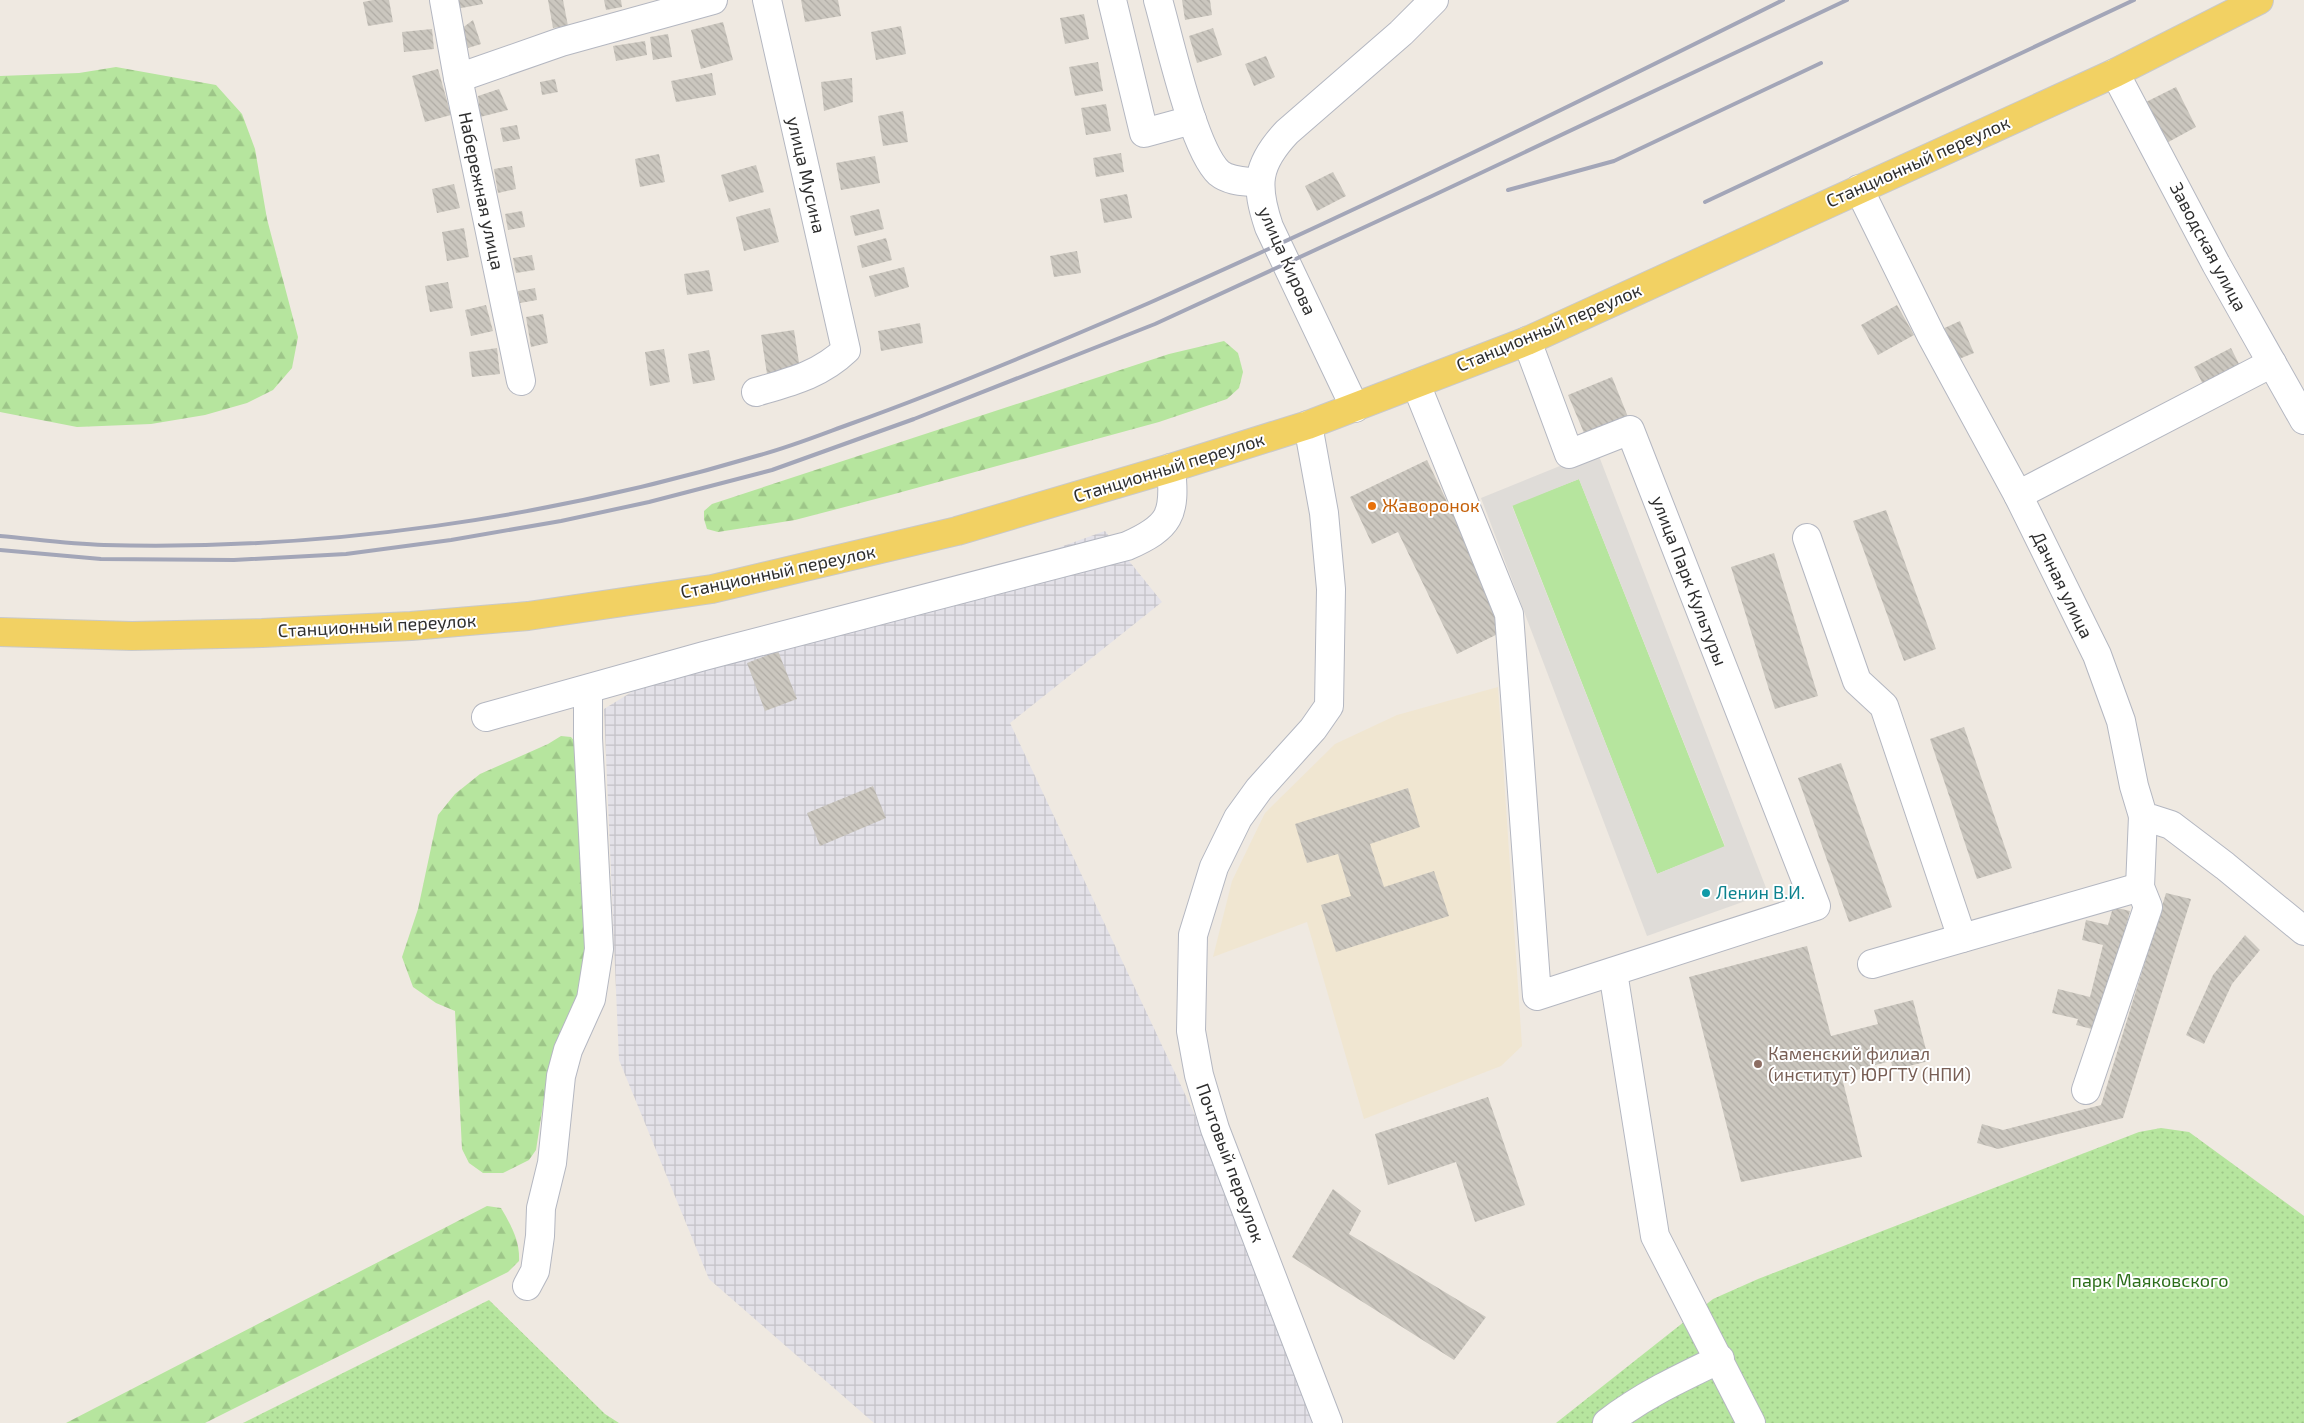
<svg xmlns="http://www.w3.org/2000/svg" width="2304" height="1423" viewBox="0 0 2304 1423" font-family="'Exo 2',sans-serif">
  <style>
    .industrial { fill: url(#industrial-grid) }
    .education { fill: #f0e6d1 }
    .grass { fill: #b6e59e }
    .forest { fill: url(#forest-firs) }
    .park { fill: url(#park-dots) }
    .plaza { fill: #dfdcd8; fill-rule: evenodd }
    .building { fill: url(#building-back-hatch) }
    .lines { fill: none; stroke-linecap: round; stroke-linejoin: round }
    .minor-casing { stroke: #b4b7c1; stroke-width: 30 }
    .major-casing { stroke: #c9c9c9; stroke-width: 30 }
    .minor { stroke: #fff; stroke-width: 28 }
    .major { stroke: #f2d163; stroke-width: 28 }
    .rail { stroke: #a3a6b8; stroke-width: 4 }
    .food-dot { fill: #e8710a; stroke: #fff; stroke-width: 2 }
    .culture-dot { fill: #0f9aa8; stroke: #fff; stroke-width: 2 }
    .education-dot { fill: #8d6e63; stroke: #fff; stroke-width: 2 }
    .labels { text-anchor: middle; stroke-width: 4; stroke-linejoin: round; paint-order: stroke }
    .street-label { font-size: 18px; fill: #2e2e2e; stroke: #fff }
    .food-label { font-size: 18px; fill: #c56008; stroke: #fff; text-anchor: start }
    .culture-label { font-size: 18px; fill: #0d838f; stroke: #fff; text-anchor: start }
    .education-label { font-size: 18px; fill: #785e54; stroke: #fff; text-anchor: start }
    .park-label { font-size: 18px; fill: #2c6e1b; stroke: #fff }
  </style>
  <defs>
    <pattern id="industrial-grid" width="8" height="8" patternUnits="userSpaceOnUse" patternTransform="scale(1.25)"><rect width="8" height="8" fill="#e3e1e8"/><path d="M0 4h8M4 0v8" fill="none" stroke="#c3c1c7"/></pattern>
    <pattern id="forest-firs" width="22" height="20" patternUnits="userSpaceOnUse" patternTransform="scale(1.25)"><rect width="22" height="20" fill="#b6e59e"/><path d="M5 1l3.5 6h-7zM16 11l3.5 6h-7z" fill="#9dc588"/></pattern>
    <pattern id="park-dots" width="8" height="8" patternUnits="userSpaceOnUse" patternTransform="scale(1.25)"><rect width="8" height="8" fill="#b6e59e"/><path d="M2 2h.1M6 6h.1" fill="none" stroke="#9dc588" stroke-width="1.8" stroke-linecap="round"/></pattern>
    <pattern id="building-back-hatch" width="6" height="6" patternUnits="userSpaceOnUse" patternTransform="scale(1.25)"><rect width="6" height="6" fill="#cbc7bf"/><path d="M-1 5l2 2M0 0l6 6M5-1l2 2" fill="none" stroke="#afaba4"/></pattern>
  </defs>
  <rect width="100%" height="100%" fill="#efe9e1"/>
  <path class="industrial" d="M1105 531 1162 602 1010 723 1340 1423H874L709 1279 619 1060 604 709 643 685 935 592Z"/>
  <path class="education" d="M1498 687 1522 1046 1501 1066 1364 1119 1307 922 1213 957 1232 881 1265 813 1335 744 1397 715Z"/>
  <path class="grass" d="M1579 479 1725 847 1657 874 1512 505Z"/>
  <g class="forest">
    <path d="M116 67 216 85 242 114 255 149 267 219 298 337 292 368 273 390 247 403 205 415 151 424 77 427 0 412V76L79 73Z"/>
    <path d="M1224 341 1238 353 1243 372 1239 388 1227 399 1159 422 887 496 795 520 718 532 707 529 704 519V511L712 504 1169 354Z"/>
    <path d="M561 736 571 737 576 743 585 938 584 975 545 1092 536 1150 529 1160 503 1173H483L469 1163 462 1149 455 1011 436 1003 413 987 402 957 418 909 438 815 455 794 480 774 548 744Z"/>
    <path d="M487 1206 501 1208C511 1225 520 1241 519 1261L508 1272 205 1423H66Z"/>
  </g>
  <g class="park">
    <path d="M2161 1128 2189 1132 2304 1216V1423H1556L1713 1299 1758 1279 2139 1132Z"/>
    <path d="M489 1300 605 1414 619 1423H243Z"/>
  </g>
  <path class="plaza" d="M1597 451 1768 893 1647 936 1481 498ZM1579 479 1725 846 1657 874 1512 506Z"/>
  <g class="building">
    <path d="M373 0H389L393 22 368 26 363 2Z"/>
    <path d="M454 0H482L483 4 456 9Z"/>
    <path d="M548 0H563L568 26 553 28Z"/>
    <path d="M604 0H621L622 7 606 10Z"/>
    <path d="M801 0H838L841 16 805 22Z"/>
    <path d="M1182 0H1210L1212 15 1185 20Z"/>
    <path d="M1084 14 1089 39 1065 44 1060 18Z"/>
    <path d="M473 20 481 44 468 48 461 29Z"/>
    <path d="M723 22 733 60 701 69 691 30Z"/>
    <path d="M901 26 906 54 876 60 871 32Z"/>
    <path d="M1213 28 1222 55 1197 63 1189 36Z"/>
    <path d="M432 29 434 49 404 52 402 32Z"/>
    <path d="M668 34 672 57 653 60 650 37Z"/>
    <path d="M645 41 647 55 616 61 613 46Z"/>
    <path d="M1266 56 1275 77 1254 86 1245 64Z"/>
    <path d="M1098 62 1103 91 1075 96 1069 67Z"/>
    <path d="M438 69 451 115 425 122 412 76Z"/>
    <path d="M712 73 716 95 676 102 671 81Z"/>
    <path d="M852 78 853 102 824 111 821 82Z"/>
    <path d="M555 79 558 92 542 95 540 82Z"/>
    <path d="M2176 87 2196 127 2163 145 2142 104Z"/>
    <path d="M499 89 508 110 480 117 478 96Z"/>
    <path d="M1106 104 1111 131 1086 135 1081 108Z"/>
    <path d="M903 111 908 142 883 146 878 116Z"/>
    <path d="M517 125 520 139 503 142 500 128Z"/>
    <path d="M1121 153 1124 172 1096 177 1093 158Z"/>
    <path d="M659 154 665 182 640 187 635 159Z"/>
    <path d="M875 156 880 183 841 190 836 163Z"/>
    <path d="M756 165 764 192 729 202 721 175Z"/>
    <path d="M512 166 516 189 498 193 494 169Z"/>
    <path d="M1333 172 1346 196 1317 211 1305 186Z"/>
    <path d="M454 184 460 208 437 213 432 189Z"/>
    <path d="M1127 194 1132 218 1104 223 1100 199Z"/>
    <path d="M770 208 779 242 744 251 736 217Z"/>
    <path d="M879 209 884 229 855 236 850 216Z"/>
    <path d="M522 211 525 227 508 230 505 214Z"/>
    <path d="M464 228 469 257 447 261 442 232Z"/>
    <path d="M886 238 892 260 862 268 857 246Z"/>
    <path d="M1077 251 1081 273 1054 277 1050 256Z"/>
    <path d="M532 255 535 270 516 273 513 258Z"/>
    <path d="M904 267 909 287 875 297 869 276Z"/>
    <path d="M709 270 713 291 687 295 684 274Z"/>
    <path d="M448 282 453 308 430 312 425 286Z"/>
    <path d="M535 288 537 300 520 303 518 291Z"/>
    <path d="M486 305 493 331 471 336 465 310Z"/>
    <path d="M1897 305 1914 335 1878 355 1861 325Z"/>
    <path d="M543 314 548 343 531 347 526 317Z"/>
    <path d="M1960 321 1974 353 1954 361 1940 330Z"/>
    <path d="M920 323 923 343 881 351 878 331Z"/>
    <path d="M794 330 800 369 767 374 761 335Z"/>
    <path d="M497 348 500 374 472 377 469 352Z"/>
    <path d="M2231 348 2244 374 2207 392 2194 367Z"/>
    <path d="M664 349 670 382 650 386 645 352Z"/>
    <path d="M709 350 715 380 693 384 688 354Z"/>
    <path d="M1612 377 1630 422 1587 440 1568 395Z"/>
    <path d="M1427 460 1508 629 1457 654 1398 532 1372 544 1350 497Z"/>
    <path d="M1886 510 1936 649 1904 661 1853 521Z"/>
    <path d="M1774 553 1818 696 1775 709 1731 567Z"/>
    <path d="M778 651 797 699 765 711 747 663Z"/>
    <path d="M1964 727 2012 868 1977 879 1930 739Z"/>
    <path d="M1841 763 1892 907 1849 922 1798 778Z"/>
    <path d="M873 786 886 818 820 846 807 813Z"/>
    <path d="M1408 788 1420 827 1370 844 1384 887 1434 871 1449 916 1336 952 1321 905 1351 896 1338 854 1307 863 1295 824Z"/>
    <path d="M2166 893 2191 899 2123 1118 1998 1149 1977 1143 1982 1124 2003 1130 2101 1105Z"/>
    <path d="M2113 907 2130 911 2100 1031 2076 1025 2078 1019 2052 1013 2058 989 2090 997 2103 945 2082 940 2086 920 2108 925Z"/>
    <path d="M2245 935 2260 950 2232 984 2204 1044 2186 1035 2213 975Z"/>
    <path d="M1807 946 1831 1036 1878 1024 1874 1010 1913 1000 1929 1061 1893 1070 1891 1061 1841 1074 1862 1157 1741 1182 1689 977Z"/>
    <path d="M1488 1097 1525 1205 1475 1222 1456 1162 1388 1185 1375 1134Z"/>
    <path d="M1333 1189 1361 1211 1349 1234 1486 1317 1454 1360 1292 1257Z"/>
  </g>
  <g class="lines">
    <defs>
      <g id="minor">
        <path d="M444 0 458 78 521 381"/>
        <path d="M1112 0 1144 133 1192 120"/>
        <path d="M1158 0C1169 38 1193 149 1219 173 1230 182 1246 181 1259 183"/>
        <path d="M2115 73 2216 264 2304 420"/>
        <path d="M458 78 561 42 713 0"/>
        <path d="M1859 189 1931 335 2018 495 2097 655 2121 721 2134 786 2143 816 2171 825 2225 866 2304 931"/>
        <path d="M1416 384 1509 614 1537 996 1816 906 1630 430 1569 454 1527 341"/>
        <path d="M756 392C790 382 820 375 846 350L767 0"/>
        <path d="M1355 408 1269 227C1255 185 1256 165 1287 132L1401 33 1434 0"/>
        <path d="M1308 425 1324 513 1331 589 1329 706 1313 729 1259 789 1238 818 1214 867 1193 935 1191 1031 1199 1075 1215 1129 1328 1423"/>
        <path d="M2018 495 2272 363"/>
        <path d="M1807 538 1857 681 1884 706 1962 938"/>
        <path d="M486 717 704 656 1127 546C1170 527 1176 515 1171 468"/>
        <path d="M1872 964 2140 887"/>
        <path d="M1613 972 1655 1236 1751 1423"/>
        <path d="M2086 1090 2148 907 2140 887 2143 816"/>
        <path d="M527 1286 535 1271 540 1236 541 1208 552 1163 561 1076 568 1050 591 999 599 949 588 738V690"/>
        <path d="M1607 1423C1642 1396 1680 1378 1720 1359"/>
      </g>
      <path id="major" d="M0 632 132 636 262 633 411 626 528 616 712 589 957 531 1171 468 1308 425 1527 341 2115 73 2259 0"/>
    </defs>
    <use href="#minor" class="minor-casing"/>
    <use href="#major" class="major-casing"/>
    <use href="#minor" class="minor"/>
    <use href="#major" class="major"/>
    <g class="rail">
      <path d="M1508 190 1614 161 1821 63"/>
      <path d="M1705 202 2134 0"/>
      <path d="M0 536C34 539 69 544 104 545 325 551 549 518 760 455 790 447 820 435 850 424 951 388 1050 346 1149 303 1363 208 1573 105 1783 0"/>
      <path d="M0 550 101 559 234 560 346 554 451 540 561 521 649 502 772 470 914 419 1155 324 1432 196 1847 0"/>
    </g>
  </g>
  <circle class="food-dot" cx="1372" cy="506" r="5"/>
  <circle class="culture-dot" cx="1706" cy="893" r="5"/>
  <circle class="education-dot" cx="1758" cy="1064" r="5"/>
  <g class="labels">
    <g class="street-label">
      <text transform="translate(1918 162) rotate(-24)" y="6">Станционный переулок</text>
      <text transform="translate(806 175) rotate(77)" y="6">улица Мусина</text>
      <text transform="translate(481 191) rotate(78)" y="6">Набережная улица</text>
      <text transform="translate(2208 247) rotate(62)" y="6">Заводская улица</text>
      <text transform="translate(1287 261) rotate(66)" y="6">улица Кирова</text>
      <text transform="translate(1549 328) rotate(-23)" y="6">Станционный переулок</text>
      <text transform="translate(1169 468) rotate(-17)" y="6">Станционный переулок</text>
      <text transform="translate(778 572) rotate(-12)" y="6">Станционный переулок</text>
      <text transform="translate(1689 581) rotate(69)" y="6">улица Парк Культуры</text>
      <text transform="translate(2062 585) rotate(64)" y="6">Дачная улица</text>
      <text transform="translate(377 626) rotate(-3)" y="6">Станционный переулок</text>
      <text transform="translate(1230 1163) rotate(70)" y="6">Почтовый переулок</text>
    </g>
    <g class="food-label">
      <text x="1382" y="512">Жаворонок</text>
    </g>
    <g class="culture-label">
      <text x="1716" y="899">Ленин В.И.</text>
    </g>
    <g class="education-label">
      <text x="1768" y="1060">Каменский филиал<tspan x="1768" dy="21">(институт) ЮРГТУ (НПИ)</tspan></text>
    </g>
    <g class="park-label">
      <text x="2150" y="1287">парк Маяковского</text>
    </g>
  </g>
</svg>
